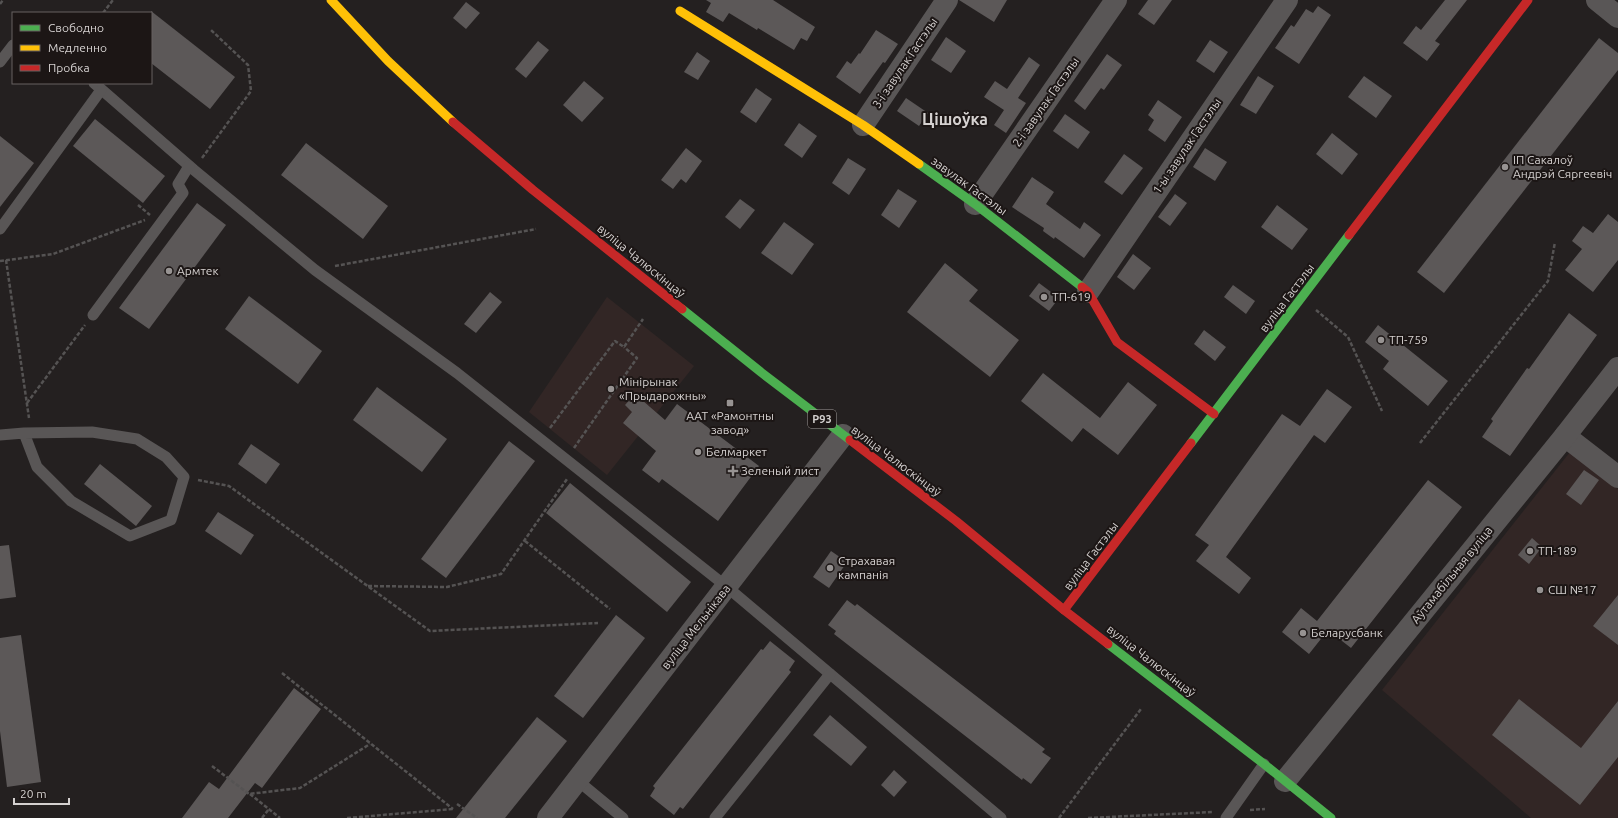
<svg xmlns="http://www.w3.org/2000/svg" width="1618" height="818" viewBox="0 0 1618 818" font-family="Ubuntu,sans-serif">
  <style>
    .built { fill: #322625 }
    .building { fill: #5c5858 }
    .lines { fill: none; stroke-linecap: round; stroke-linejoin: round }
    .path { stroke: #555353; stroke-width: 2.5; stroke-dasharray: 4 2; stroke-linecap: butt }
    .lane { stroke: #595656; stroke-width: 11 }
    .street { stroke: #595656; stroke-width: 22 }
    .fast { stroke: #4caf50; stroke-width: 9 }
    .slow { stroke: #ffc107; stroke-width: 9 }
    .jam { stroke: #c62828; stroke-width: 9 }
    .poi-dot { fill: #979392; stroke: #1c1615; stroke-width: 1.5 }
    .labels { text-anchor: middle; stroke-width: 4; stroke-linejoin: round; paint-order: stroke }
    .shield { fill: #1c1615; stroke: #9e9998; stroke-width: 1 }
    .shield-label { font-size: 11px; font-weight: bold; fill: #d5d1d0 }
    .street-label { font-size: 12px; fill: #d5d1d0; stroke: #1c1615 }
    .poi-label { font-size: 12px; fill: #d5d1d0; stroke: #1c1615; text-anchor: start }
    .district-label { font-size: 16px; font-weight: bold; fill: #d5d1d0; stroke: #1c1615 }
  </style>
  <rect width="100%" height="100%" fill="#242020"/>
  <g class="built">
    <path d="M607 297 694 366 607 475 529 412Z"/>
    <path d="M1570 452 1618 489V818H1531L1382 690Z"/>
  </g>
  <g class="building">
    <path d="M706 0H773L815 27 807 41 801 38 794 50 758 28 757 30 729 13 723 22 706 12 711 3Z"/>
    <path d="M959 0H1007L994 22Z"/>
    <path d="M1148 0H1172L1154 25 1138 14Z"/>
    <path d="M1445 0H1467L1435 41 1440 44 1427 61 1403 43 1416 26 1421 30Z"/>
    <path d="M466 2 480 13 466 29 453 18Z"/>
    <path d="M1318 6 1331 15 1299 64 1275 48 1291 25 1294 27 1306 9 1313 13Z"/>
    <path d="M151 11 235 77 210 109 151 63Z"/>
    <path d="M876 30 898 44 885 63 883 62 860 94 836 77 847 61 851 64 859 53 860 54Z"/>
    <path d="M946 37 966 51 951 73 931 60Z"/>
    <path d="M1599 38 1618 53V70L1444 293 1417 272Z"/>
    <path d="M1210 40 1228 52 1214 73 1196 61Z"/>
    <path d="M538 41 549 50 526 78 515 69Z"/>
    <path d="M697 52 710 61 698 80 684 72Z"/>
    <path d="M1107 54 1122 65 1104 90 1101 88 1085 110 1074 101Z"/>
    <path d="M1029 57 1040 65 1018 98 1026 103 1006 133 994 125 1004 110 984 97 995 81 1007 89Z"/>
    <path d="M1258 76 1274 86 1256 114 1240 105Z"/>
    <path d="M1364 76 1392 96 1376 118 1348 97Z"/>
    <path d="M584 81 604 98 582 122 563 105Z"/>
    <path d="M756 88 772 99 756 123 740 112Z"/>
    <path d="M906 98 928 113 919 126 897 111Z"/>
    <path d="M1158 100 1182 117 1165 142 1148 130 1154 120 1148 115Z"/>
    <path d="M1065 114 1090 132 1078 149 1053 131Z"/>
    <path d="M95 119 165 176 143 203 73 146Z"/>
    <path d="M799 123 817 136 802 158 784 145Z"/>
    <path d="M1332 133 1358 154 1342 175 1316 154Z"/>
    <path d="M0 136 34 163 0 207Z"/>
    <path d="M306 143 388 206 363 239 281 175Z"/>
    <path d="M686 148 702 161 686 183 681 179 673 189 661 180Z"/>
    <path d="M1205 148 1227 162 1215 181 1193 167Z"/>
    <path d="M1124 154 1143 168 1122 195 1104 182Z"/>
    <path d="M848 158 866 169 849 195 832 183Z"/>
    <path d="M1032 177 1054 192 1046 204 1080 229 1084 222 1101 235 1084 258 1055 237 1054 239 1043 231 1044 228 1012 207Z"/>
    <path d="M898 189 917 201 899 228 881 215Z"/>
    <path d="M1175 194 1187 203 1170 226 1158 217Z"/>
    <path d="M740 199 755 210 740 229 725 217Z"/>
    <path d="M197 203 226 225 149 329 119 308Z"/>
    <path d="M1277 205 1308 229 1292 250 1261 227Z"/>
    <path d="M1608 214 1618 222V260L1593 292 1565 270 1582 249 1572 241 1583 226 1593 233Z"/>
    <path d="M784 222 814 244 792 275 761 253Z"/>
    <path d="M1133 254 1151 268 1134 290 1117 277Z"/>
    <path d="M945 263 978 290 969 301 1019 340 990 377 907 312Z"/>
    <path d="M1039 283 1059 298 1049 311 1029 296Z"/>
    <path d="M1233 285 1255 301 1246 314 1224 297Z"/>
    <path d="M490 292 502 302 476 333 464 324Z"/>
    <path d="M249 296 322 351 298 384 225 329Z"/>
    <path d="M1569 313 1597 335 1510 456 1482 437 1493 421 1491 419 1527 368 1529 369Z"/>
    <path d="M1378 325 1448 381 1428 406 1383 369 1389 361 1365 342Z"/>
    <path d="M1204 330 1226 347 1215 361 1194 344Z"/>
    <path d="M1043 373 1100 418 1128 382 1157 405 1118 455 1083 428 1072 442 1021 401Z"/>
    <path d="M377 387 447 439 422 472 353 420Z"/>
    <path d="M1327 389 1352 407 1325 443 1314 435 1226 557 1251 578 1239 594 1196 561 1209 545 1195 535 1282 414 1300 426Z"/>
    <path d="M635 394 665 420 677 404 759 466 718 521 662 479 659 483 642 470 656 451 623 423 632 412 625 405Z"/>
    <path d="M509 441 535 461 446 578 421 559Z"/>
    <path d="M251 444 280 464 266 484 238 464Z"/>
    <path d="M100 464 152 506 136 526 84 484Z"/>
    <path d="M1584 470 1599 480 1581 505 1566 494Z"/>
    <path d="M1428 480 1462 507 1351 648 1328 630 1309 654 1282 632 1301 608 1317 621Z"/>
    <path d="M570 483 691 582 667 612 546 513Z"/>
    <path d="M218 512 254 535 241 555 205 531Z"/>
    <path d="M1532 538 1542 547 1529 564 1518 555Z"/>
    <path d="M9 545 16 597 0 599V546Z"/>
    <path d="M831 551 847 562 829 588 813 577Z"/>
    <path d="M1618 595V645L1593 626Z"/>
    <path d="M847 600 855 606 857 604 1045 749 1042 752 1051 758 1031 784 1023 778 1022 780 834 634 836 631 828 625Z"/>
    <path d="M616 615 645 638 583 718 554 696Z"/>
    <path d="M21 635 41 782 7 787 0 731V638Z"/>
    <path d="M770 641 795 661 789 670 791 672 683 809 680 807 674 815 650 796 655 788 653 786 761 649 763 650Z"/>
    <path d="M294 688 321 709 262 788 255 783 228 818H182L209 782 219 789Z"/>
    <path d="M1519 699 1581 748 1618 701V757L1580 805 1492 735Z"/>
    <path d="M830 715 867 747 851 766 813 735Z"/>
    <path d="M537 717 567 741 505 818H456Z"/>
    <path d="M894 770 907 782 894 797 881 785Z"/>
  </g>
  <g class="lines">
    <g class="path">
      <path d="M0 4 3 0"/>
      <path d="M103 13 113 0"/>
      <path d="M202 158 251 91 248 65 211 30"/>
      <path d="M138 205 150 215"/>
      <path d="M6 260 29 418"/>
      <path d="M0 261 53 254 145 220"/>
      <path d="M335 266 536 229"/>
      <path d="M1316 310 1348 337 1382 411"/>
      <path d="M27 403 85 325"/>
      <path d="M550 428 615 341 624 347 643 319"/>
      <path d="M1420 443 1548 281 1555 242"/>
      <path d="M574 448 637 358 624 347"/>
      <path d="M198 480 229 486 430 631 598 623"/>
      <path d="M525 541 610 609"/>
      <path d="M368 586 447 587 501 574 567 479"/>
      <path d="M282 673 453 809"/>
      <path d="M212 766 249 794 300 788 370 744"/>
      <path d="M250 794 280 818"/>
      <path d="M457 804 477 818"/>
      <path d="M1250 810 1265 809"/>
      <path d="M262 818 269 809"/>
      <path d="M347 818 453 809"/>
      <path d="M1059 818 1141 709"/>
      <path d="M1088 818 1213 812"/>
    </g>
    <g class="lane">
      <path d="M0 62 13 45"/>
      <path d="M94 83 194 170 315 270 457 373 727 587 1001 818"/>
      <path d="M0 229 101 90"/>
      <path d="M93 315 183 193 178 184 189 166"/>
      <path d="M0 435 24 433 92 432 137 439 166 457 184 477 171 520 130 536 71 501 37 467 24 433"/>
      <path d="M577 780 623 818"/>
      <path d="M715 818 830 674"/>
      <path d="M1226 818 1264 764"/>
    </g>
    <g class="street">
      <path d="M1597 0 1618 17"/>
      <path d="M863 125 947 0"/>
      <path d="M975 204 1116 0"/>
      <path d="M1088 292 1287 0"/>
      <path d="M1565 436 1618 477"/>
      <path d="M1285 781 1565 436 1618 368"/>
      <path d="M548 818 843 435"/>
    </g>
    <g class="fast">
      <path d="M919 164 975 204 1082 287"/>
      <path d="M682 309 762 373 850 440"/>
      <path d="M1191 443 1349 235"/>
      <path d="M1108 644 1264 764 1331 818"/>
    </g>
    <g class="slow">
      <path d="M331 0 388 61 453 122"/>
      <path d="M680 11 863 125 919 164"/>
    </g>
    <g class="jam">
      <path d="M453 122 533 190 682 309"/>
      <path d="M1349 235 1528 0"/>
      <path d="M1082 287 1088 292 1117 342 1214 414"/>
      <path d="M850 440 956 521 1064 610 1108 644"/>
      <path d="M1064 610 1191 443"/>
    </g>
  </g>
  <g class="poi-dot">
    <circle cx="1505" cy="167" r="4"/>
    <circle cx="169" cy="271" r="4"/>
    <circle cx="1044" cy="297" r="4"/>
    <circle cx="1381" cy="340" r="4"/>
    <circle cx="611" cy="389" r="4"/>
    <rect x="726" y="399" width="8" height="8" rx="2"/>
    <circle cx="698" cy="452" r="4"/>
    <path d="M731 465h4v4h4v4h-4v4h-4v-4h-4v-4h4z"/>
    <circle cx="1530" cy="551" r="4"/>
    <circle cx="830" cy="568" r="4"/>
    <circle cx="1540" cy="590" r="4"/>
    <circle cx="1303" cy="633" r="4"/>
  </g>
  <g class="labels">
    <rect class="shield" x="808" y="410" width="28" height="18" rx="3"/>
    <g class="shield-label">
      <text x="822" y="423">Р93</text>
    </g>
    <g class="street-label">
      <text transform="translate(905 63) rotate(-56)" y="4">3-і завулак Гастэлы</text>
      <text transform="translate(1046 102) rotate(-55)" y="4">2-і завулак Гастэлы</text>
      <text transform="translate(1187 146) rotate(-56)" y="4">1-ы завулак Гастэлы</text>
      <text transform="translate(969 186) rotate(36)" y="4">завулак Гастэлы</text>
      <text transform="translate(641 261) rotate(39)" y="4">вуліца Чалюскінцаў</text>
      <text transform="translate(1287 298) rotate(-53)" y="4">вуліца Гастэлы</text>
      <text transform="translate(896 461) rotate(37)" y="4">вуліца Чалюскінцаў</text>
      <text transform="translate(1091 556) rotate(-53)" y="4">вуліца Гастэлы</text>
      <text transform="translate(1452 575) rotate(-51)" y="4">Аўтамабільная вуліца</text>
      <text transform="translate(696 627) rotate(-52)" y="4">вуліца Мельнікава</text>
      <text transform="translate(1151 661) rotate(38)" y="4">вуліца Чалюскінцаў</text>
    </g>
    <g class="poi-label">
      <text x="1513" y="164">ІП Сакалоў<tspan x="1513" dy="14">Андрэй Сяргеевіч</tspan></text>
      <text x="177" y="275">Армтек</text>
      <text x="1052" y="301">ТП-619</text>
      <text x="1389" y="344">ТП-759</text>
      <text x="619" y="386">Мінірынак<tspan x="619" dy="14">«Прыдарожны»</tspan></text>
      <text x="730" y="420" text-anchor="middle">ААТ «Рамонтны<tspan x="730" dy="14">завод»</tspan></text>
      <text x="706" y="456">Белмаркет</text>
      <text x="741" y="475">Зеленый лист</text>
      <text x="1538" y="555">ТП-189</text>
      <text x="838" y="565">Страхавая<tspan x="838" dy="14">кампанія</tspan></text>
      <text x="1548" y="594">СШ №17</text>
      <text x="1311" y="637">Беларусбанк</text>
    </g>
    <g class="district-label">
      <text x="955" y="125">Цішоўка</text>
    </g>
  </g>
  <rect x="12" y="12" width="140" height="72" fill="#1c1615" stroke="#666160"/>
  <rect x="20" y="25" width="20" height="6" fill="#4caf50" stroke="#666160"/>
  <text x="48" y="32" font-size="12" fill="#d5d1d0">Свободно</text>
  <rect x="20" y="45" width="20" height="6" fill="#ffc107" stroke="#666160"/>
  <text x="48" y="52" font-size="12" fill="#d5d1d0">Медленно</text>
  <rect x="20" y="65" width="20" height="6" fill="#c62828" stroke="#666160"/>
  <text x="48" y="72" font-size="12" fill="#d5d1d0">Пробка</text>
  <path d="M14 798v6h55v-6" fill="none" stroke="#d5d1d0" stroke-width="2"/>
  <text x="20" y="798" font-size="12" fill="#d5d1d0" stroke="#1c1615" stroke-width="3" paint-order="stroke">20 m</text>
</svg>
